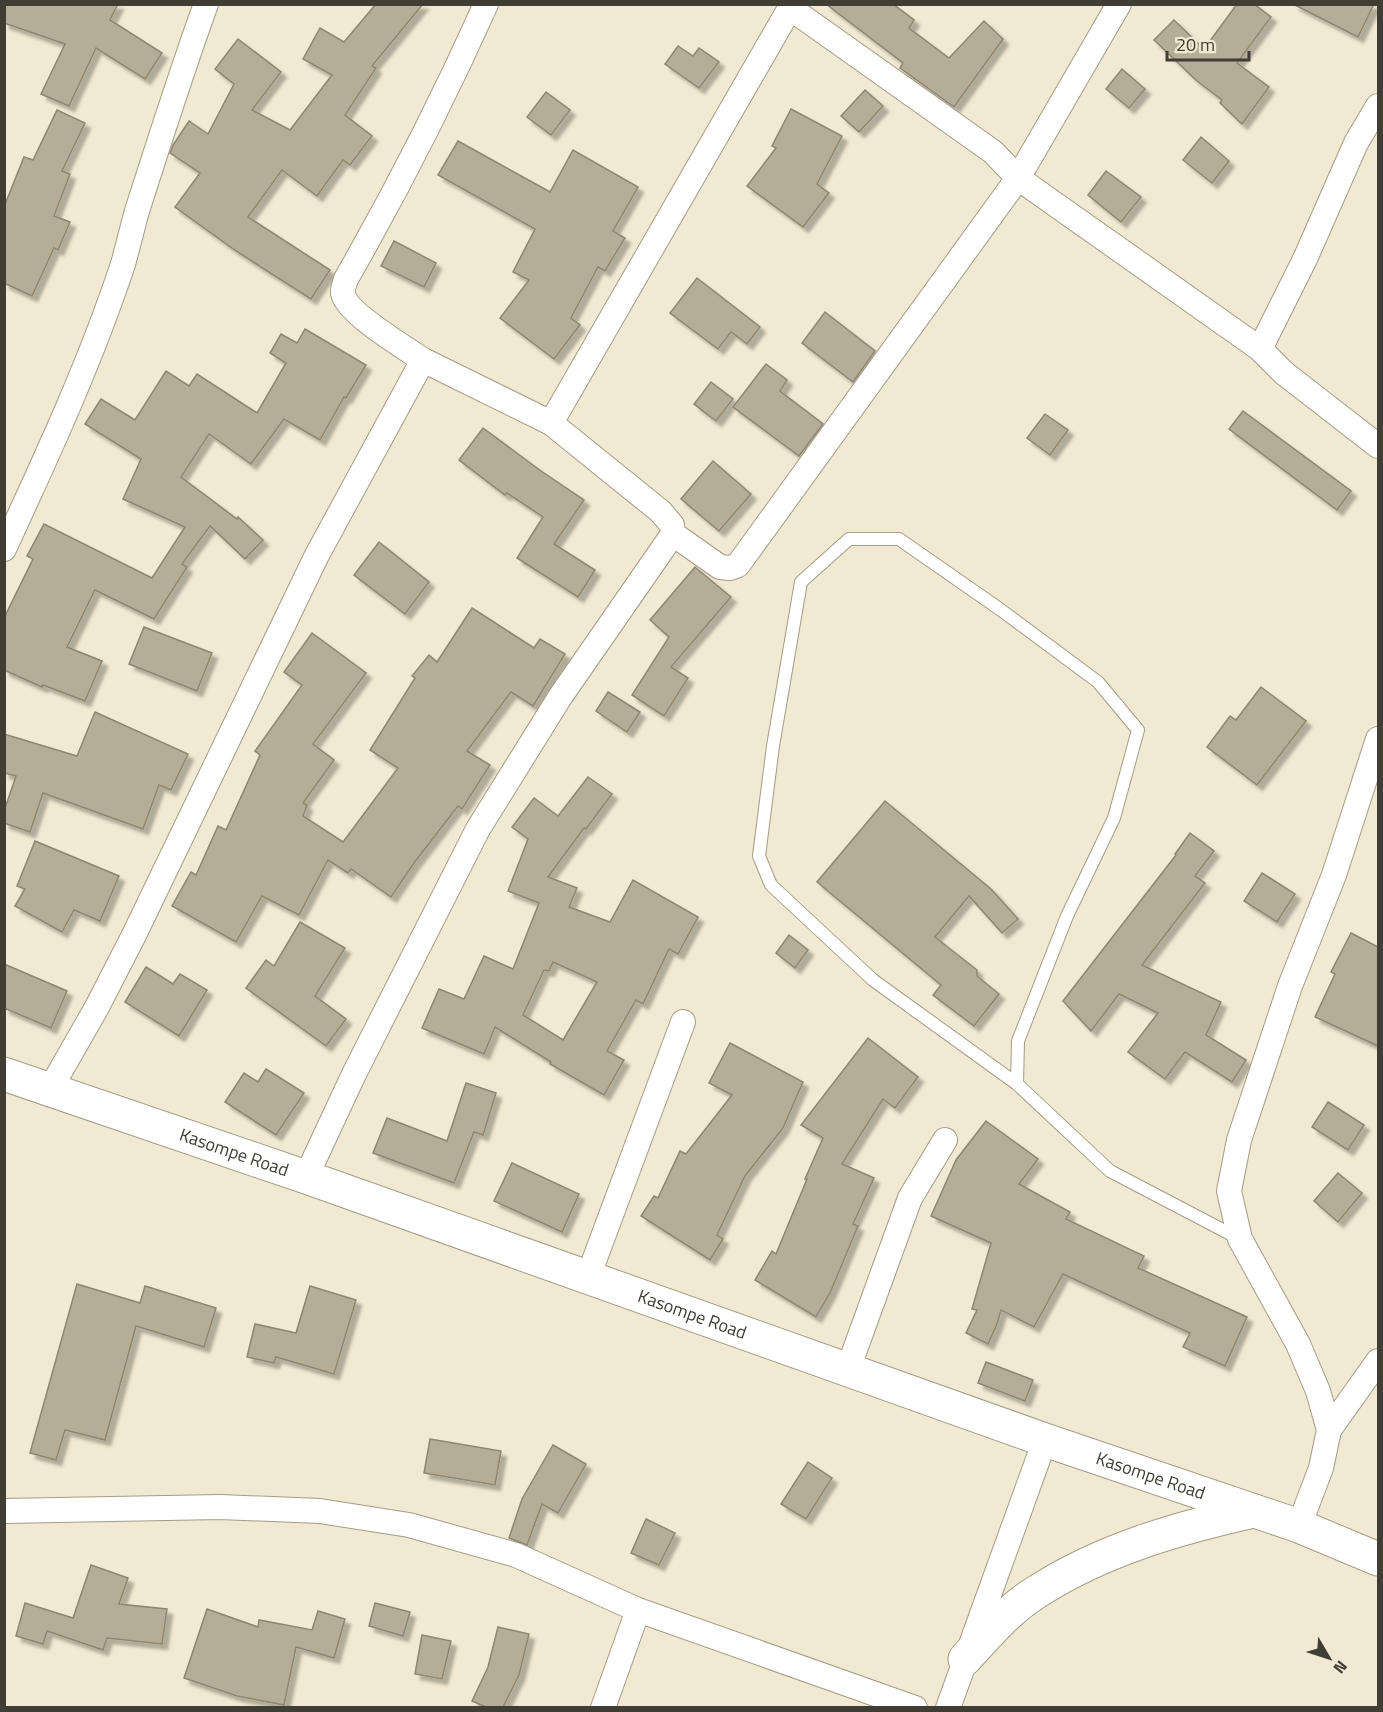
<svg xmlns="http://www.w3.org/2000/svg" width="1383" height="1712" viewBox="0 0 1383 1712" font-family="'Titillium Web',sans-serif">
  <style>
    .building { fill: #b5ad97; stroke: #8d8670; stroke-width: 1.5; fill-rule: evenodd; filter: url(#shadow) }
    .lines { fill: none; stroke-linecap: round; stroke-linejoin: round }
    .lane-casing { stroke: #a39c86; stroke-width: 14 }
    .street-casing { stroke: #a39c86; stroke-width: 26 }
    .secondary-casing { stroke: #a39c86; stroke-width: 35 }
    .lane { stroke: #fff; stroke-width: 12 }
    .street { stroke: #fff; stroke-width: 24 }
    .secondary { stroke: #fff; stroke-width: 33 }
    .labels { text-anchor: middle; stroke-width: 5; stroke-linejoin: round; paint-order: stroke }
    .street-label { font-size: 18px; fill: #403d34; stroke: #f1e9d2 }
  </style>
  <defs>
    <filter id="shadow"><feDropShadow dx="5.5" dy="5.5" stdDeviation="1.5" flood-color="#0004"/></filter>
  </defs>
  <rect width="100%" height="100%" fill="#f1e9d2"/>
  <g class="building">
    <path d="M4 4H118L110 20 162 53 145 79 96 48 69 106 41 94 65 44 4 23Z"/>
    <path d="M376 4H423L372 66 376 68 345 115 372 136 350 165 343 160 317 196 282 170 248 217 330 270 311 299 236 251 175 207 200 173 170 153 173 145 189 121 208 134 234 84 215 69 238 39 281 72 252 110 290 130 332 75 303 59 320 28 344 42Z"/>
    <path d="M826 4H893L914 20 909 28 949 58 984 21 1003 39 954 107 900 68 903 63Z"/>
    <path d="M1237 4H1254L1271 17 1237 63 1269 87 1242 124 1220 103 1222 100 1197 81 1154 40 1174 20 1204 49Z"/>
    <path d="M1293 4H1374L1358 37Z"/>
    <path d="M678 46 693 56 699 48 719 62 699 88 665 64Z"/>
    <path d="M1122 69 1145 89 1129 108 1106 89Z"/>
    <path d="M865 90 883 106 859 132 841 116Z"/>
    <path d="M546 92 570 110 551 135 527 117Z"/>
    <path d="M791 109 842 136 817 184 829 193 803 227 747 186 776 148 772 146Z"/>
    <path d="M57 110 85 123 62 171 70 174 54 216 70 222 58 250 54 248 32 296 4 283V207L24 157 33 160Z"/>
    <path d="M1201 137 1229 161 1212 183 1183 160Z"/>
    <path d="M458 141 550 192 573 150 638 187 613 231 625 238 605 271 598 267 571 318 580 325 554 359 500 318 529 280 513 272 535 229 438 175Z"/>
    <path d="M1106 171 1141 197 1121 222 1088 195Z"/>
    <path d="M394 241 436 263 424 287 381 266Z"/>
    <path d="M697 278 760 327 747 344 731 332 718 349 670 313Z"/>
    <path d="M825 312 875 351 853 382 802 343Z"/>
    <path d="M305 329 366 365 346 398 344 397 320 440 284 419 251 464 209 434 181 477 237 519 238 517 263 540 245 559 210 526 182 564 187 567 154 619 95 590 67 647 102 661 85 701 43 685 42 687 4 670V618L33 559 27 556 44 524 152 578 185 527 123 499 141 459 85 424 101 399 135 420 166 371 189 386 197 374 257 413 286 363 270 353 281 334 297 343Z"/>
    <path d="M766 364 787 380 780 391 823 424 799 456 733 407Z"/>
    <path d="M711 382 733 399 716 421 694 404Z"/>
    <path d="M1243 411 1351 491 1337 510 1229 429Z"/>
    <path d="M1045 414 1068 430 1050 455 1027 438Z"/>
    <path d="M483 428 541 471 584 500 554 544 595 570 578 597 517 558 543 517 507 493 505 495 459 460Z"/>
    <path d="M713 461 751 494 719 531 681 499Z"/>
    <path d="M379 542 429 582 405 614 354 575Z"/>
    <path d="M695 567 731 597 671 667 688 678 664 716 632 695 669 637 650 620Z"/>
    <path d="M472 608 534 648 540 639 565 654 533 706 511 692 467 751 490 765 462 809 458 806 414 863 391 897 351 869 348 873 328 860 299 915 262 896 236 942 172 906 191 872 196 875 218 826 226 830 260 755 255 751 302 685 284 672 312 633 366 673 313 744 334 760 303 803 307 805 303 816 343 842 398 768 370 750 415 678 412 676 429 655 437 662Z"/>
    <path d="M144 627 212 653 197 691 129 664Z"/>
    <path d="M1261 687 1306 721 1257 785 1207 747 1230 716 1236 720Z"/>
    <path d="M608 692 640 712 627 732 596 711Z"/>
    <path d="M95 712 188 754 171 790 159 785 143 829 43 793 30 832 4 823V811L16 776 4 773V734L77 756Z"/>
    <path d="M588 777 612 794 586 829 584 828 548 877 577 888 569 907 610 922 633 880 698 917 678 954 669 949 643 1004 636 1000 607 1051 624 1060 604 1095 550 1064 551 1062 495 1027 484 1054 422 1028 439 989 464 999 484 956 513 969 539 903 508 891 528 839 512 827 534 798 558 816ZM553 962 597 982 563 1040 523 1015 544 970 549 971Z"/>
    <path d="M885 801 991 889 1018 919 1002 933 969 896 935 937 977 970V976L999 994 974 1026 933 995 941 985 817 882Z"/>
    <path d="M1190 833 1214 851 1195 876 1205 883 1142 965 1221 1002 1206 1035 1246 1060 1232 1082 1185 1052 1165 1079 1128 1052 1158 1013 1119 994 1091 1031 1063 1001 1176 855 1175 854Z"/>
    <path d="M35 841 119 876 100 921 74 910 62 932 15 906 25 889 17 886Z"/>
    <path d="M1262 873 1295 894 1277 922 1244 901Z"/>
    <path d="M300 922 345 948 315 996 346 1019 326 1046 246 988 266 960 274 966Z"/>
    <path d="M1351 933 1378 947V1046L1315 1017 1335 974 1331 972Z"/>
    <path d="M789 935 808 950 795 968 776 953Z"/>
    <path d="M4 964 67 991 51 1028 4 1008Z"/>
    <path d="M146 967 173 984 180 974 207 990 179 1036 125 1002Z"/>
    <path d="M868 1038 918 1077 895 1108 883 1099 842 1164 874 1178 853 1224 858 1226 830 1293 816 1317 755 1280 772 1251 776 1254 807 1179H805L823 1138 801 1125Z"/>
    <path d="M730 1043 803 1082 783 1128 745 1176 717 1235 723 1239 710 1260 641 1216 654 1196 658 1198 680 1151 686 1154 732 1095 709 1083Z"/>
    <path d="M266 1069 304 1093 276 1135 225 1102 244 1073 258 1082Z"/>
    <path d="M466 1083 496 1093 483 1135 474 1132 454 1183 373 1153 387 1118 447 1141Z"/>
    <path d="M1328 1102 1364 1125 1348 1150 1312 1127Z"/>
    <path d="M986 1121 1038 1159 1019 1184 1070 1212 1066 1219 1144 1256 1138 1268 1247 1317 1225 1366 1183 1347 1190 1333 1063 1274 1034 1327 1001 1310 997 1324 988 1344 966 1333 977 1310 972 1309 991 1243 931 1216 956 1160Z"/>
    <path d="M512 1163 579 1194 562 1232 494 1201Z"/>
    <path d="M1338 1173 1362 1193 1338 1222 1314 1201Z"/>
    <path d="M77 1284 140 1303 145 1286 216 1308 204 1347 136 1326 105 1440 65 1430 56 1460 30 1453Z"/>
    <path d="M310 1286 356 1300 334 1374 276 1357 274 1363 247 1357 255 1324 296 1333Z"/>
    <path d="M986 1362 1033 1380 1025 1401 978 1383Z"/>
    <path d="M430 1439 501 1451 495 1485 424 1473Z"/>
    <path d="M553 1445 586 1464 558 1513 542 1504 527 1545 509 1538 522 1499Z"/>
    <path d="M808 1462 832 1478 806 1519 781 1504Z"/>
    <path d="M646 1519 675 1533 659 1565 631 1553Z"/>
    <path d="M91 1565 128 1578 119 1604 167 1609 162 1644 107 1638 103 1650 47 1631 43 1644 16 1636 25 1603 73 1618Z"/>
    <path d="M375 1603 410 1612 403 1636 369 1626Z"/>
    <path d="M207 1609 258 1627 259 1620 312 1630 318 1611 345 1619 334 1658 296 1647 284 1705 237 1696 184 1678Z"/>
    <path d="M498 1627 529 1634 519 1675 503 1707H486L472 1701 488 1667Z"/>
    <path d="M422 1635 451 1641 442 1679 415 1674Z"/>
  </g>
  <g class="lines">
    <defs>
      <path id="lane" d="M1017 1084 1018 1041 1067 916 1114 818 1138 730 1098 682 1001 610 899 539H849L801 582 773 746 759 856 771 885 873 980 1017 1084 1110 1171 1240 1239"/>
      <g id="street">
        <path d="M1378 106 1356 143 1305 259 1260 349 1284 373 1378 446"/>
        <path d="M423 360 551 423 790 8 993 152 1018 178 1260 349"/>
        <path d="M673 534 720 567 730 568 738 565 1018 178 1119 4"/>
        <path d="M4 549C47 456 91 361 123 264 128 246 132 229 137 211 159 142 181 73 206 4"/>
        <path d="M49 1091 97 1007 134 935 317 555 423 360C407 349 345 312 343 293 342 289 345 283 346 279 397 190 444 98 486 4"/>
        <path d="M306 1177 354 1074 478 829 560 697 673 534 672 525 660 511 551 423"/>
        <path d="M588 1277 683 1022"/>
        <path d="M848 1369 910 1198 945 1140"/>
        <path d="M1329 1430 1378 1361"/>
        <path d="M4 1511 220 1507 320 1511 409 1525 516 1555 638 1610 915 1708"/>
        <path d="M1299 1526 1321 1468 1329 1430 1318 1391 1298 1344 1240 1239 1229 1191 1239 1140 1290 986 1334 875 1378 739"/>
        <path d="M603 1708 638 1610"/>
        <path d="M948 1708 1045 1440"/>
      </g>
      <g id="secondary">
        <path id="s1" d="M4 1074 306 1177 1045 1440 1299 1526 1378 1559"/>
        <path d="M965 1659C986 1636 1008 1610 1035 1593 1101 1550 1178 1528 1254 1511"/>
      </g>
    </defs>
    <use href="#lane" class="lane-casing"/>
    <use href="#street" class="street-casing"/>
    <use href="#secondary" class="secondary-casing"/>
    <use href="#lane" class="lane"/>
    <use href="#street" class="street"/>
    <use href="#secondary" class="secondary"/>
  </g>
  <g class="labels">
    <g class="street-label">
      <text dy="6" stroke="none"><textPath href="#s1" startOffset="243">Kasompe Road</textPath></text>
      <text dy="6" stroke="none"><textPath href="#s1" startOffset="729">Kasompe Road</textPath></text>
      <text dy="6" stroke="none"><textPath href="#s1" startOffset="1215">Kasompe Road</textPath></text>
    </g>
  </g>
  <rect width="1383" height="1712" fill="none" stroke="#403d34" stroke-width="12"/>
  <g transform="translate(1329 1658) rotate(129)" stroke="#f1e9d2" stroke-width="4.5" paint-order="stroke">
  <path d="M0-4.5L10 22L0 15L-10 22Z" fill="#403d34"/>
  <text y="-9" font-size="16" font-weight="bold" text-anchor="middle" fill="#403d34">N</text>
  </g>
  <path d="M1167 51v9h82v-9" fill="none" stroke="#403d34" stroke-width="3"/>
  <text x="1176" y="51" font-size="18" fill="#403d34" stroke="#f1e9d2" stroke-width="4.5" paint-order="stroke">20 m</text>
</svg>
